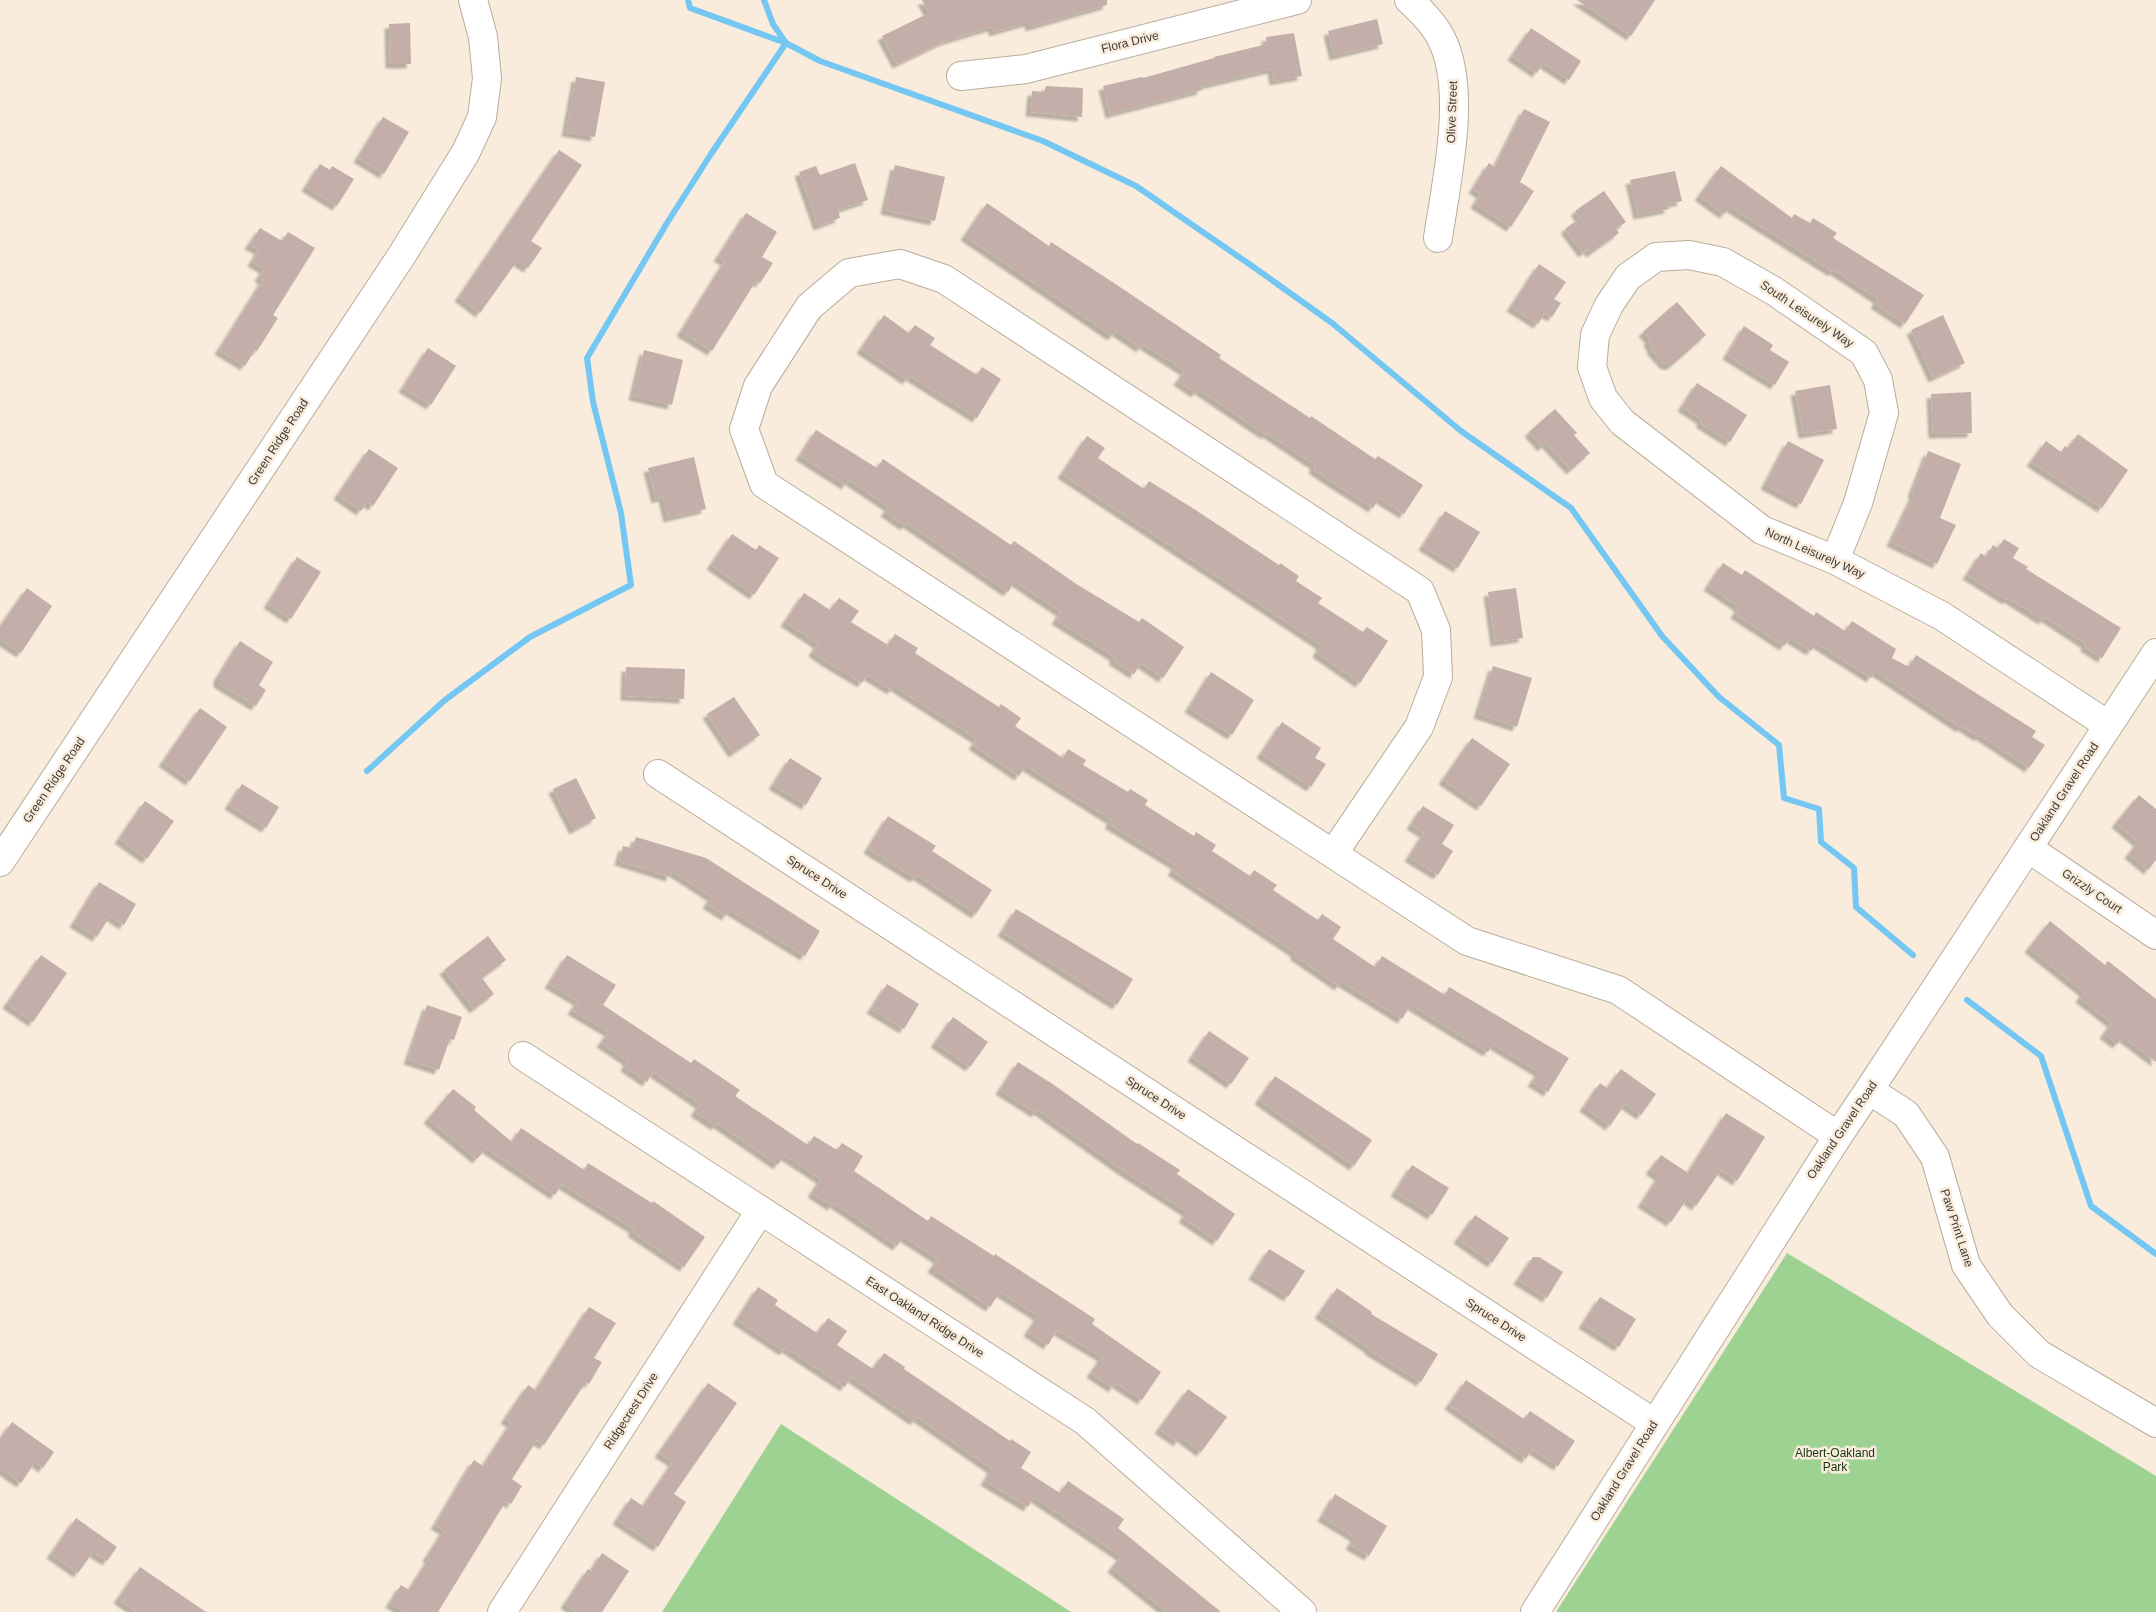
<svg xmlns="http://www.w3.org/2000/svg" width="2156" height="1612" viewBox="0 0 2156 1612" font-family="Arial,sans-serif">
  <style>
    .green { fill: #9ed292 }
    .lines { fill: none; stroke-linecap: round; stroke-linejoin: round }
    .stream { stroke: #74c6f3; stroke-width: 6 }
    .building { fill: #c3aeaa; filter: url(#shadow) }
    .minor-casing { stroke: #b9ad9d; stroke-width: 30 }
    .minor { stroke: #fff; stroke-width: 28 }
    .labels { text-anchor: middle; stroke-width: 5; stroke-linejoin: round; paint-order: stroke }
    .street-label { font-size: 12px; fill: #3f3a34; stroke: #f9ecdc }
    .park-label { font-size: 12px; fill: #15370c; stroke: #f9ecdc }
  </style>
  <defs>
    <filter id="shadow"><feDropShadow dx="-4.5" dy="4.5" stdDeviation="1" flood-color="#0004"/></filter>
  </defs>
  <rect width="100%" height="100%" fill="#f9ecdc"/>
  <g class="green">
    <path d="M1787 1253 2156 1476V1612H1556Z"/>
    <path d="M781 1424 1071 1612H662Z"/>
  </g>
  <g class="lines">
    <g class="stream">
      <path d="M764 0 773 24 786 43 820 61 1043 141 1136 186 1255 268 1332 323 1461 431 1571 508 1662 636 1719 697 1779 745 1784 798 1819 809 1821 842 1854 868 1856 907 1913 955"/>
      <path d="M367 771 445 700 530 637 631 585 621 513 593 402 587 358 667 223 711 154 786 43 690 8 688 0"/>
      <path d="M1967 1000 2041 1056 2091 1206 2156 1254"/>
    </g>
  </g>
  <g class="building">
    <path d="M922 0H1107V5L1030 27 1029 22 994 32 992 27 945 41 897 64 882 36 929 13Z"/>
    <path d="M1577 0H1655L1631 36Z"/>
    <path d="M1377 19 1383 44 1334 56 1328 31Z"/>
    <path d="M410 23 411 64H390L389 24Z"/>
    <path d="M1531 28 1581 61 1569 80 1543 63 1537 73 1512 56Z"/>
    <path d="M1294 33 1302 76 1274 81 1272 69 1201 86 1202 90 1110 114 1103 86 1142 77 1143 78 1214 58V57L1267 44 1266 37Z"/>
    <path d="M576 77 605 82 595 137 566 132Z"/>
    <path d="M1046 86 1083 88 1082 117 1030 112 1032 91 1044 92Z"/>
    <path d="M1524 109 1550 122 1520 182 1534 191 1511 227 1475 204 1481 194 1473 189 1489 163 1495 167Z"/>
    <path d="M383 117 409 132 384 174 358 158Z"/>
    <path d="M559 150 582 165 531 241 542 248 528 268 517 261 480 313 459 297Z"/>
    <path d="M855 163 868 200 838 210 840 218 818 226 799 172 816 166 820 175Z"/>
    <path d="M320 164 330 170 332 166 354 179 337 206 306 187Z"/>
    <path d="M895 165 945 177 935 221 885 210Z"/>
    <path d="M1721 166 1792 218 1794 214 1810 223 1813 218 1837 233 1833 238 1924 295 1905 324 1875 304 1878 299 1834 270 1833 272 1730 207 1724 214 1699 196Z"/>
    <path d="M1675 171 1682 201 1668 204 1669 209 1638 215 1630 180Z"/>
    <path d="M1604 191 1626 222 1616 229 1619 233 1591 253 1588 249 1583 253 1565 229 1580 218 1575 211Z"/>
    <path d="M987 203 1049 246 1051 242 1117 285 1221 355 1219 358 1310 418 1311 416 1375 459 1378 456 1423 485 1404 514 1379 498 1373 508 1332 482 1313 469 1315 465 1267 433 1266 435 1198 389 1196 393 1178 381 1185 371 1143 344 1141 348 1116 331 1112 336 965 236Z"/>
    <path d="M746 213 777 232 762 257 773 263 760 283 756 281 712 351 681 332 725 261 718 257Z"/>
    <path d="M260 228 282 241 288 232 315 248 273 315 278 318 257 351 255 350 245 366 219 350 263 280 259 277 264 269 252 262 259 250 249 245Z"/>
    <path d="M1539 264 1566 282 1554 299 1561 303 1552 317 1545 313 1538 324 1511 307Z"/>
    <path d="M1677 302 1706 335 1672 365H1665L1651 349 1652 348 1648 341 1650 339 1643 332Z"/>
    <path d="M884 315 909 333 915 325 935 338 930 345 977 375 982 367 1001 379 977 418 910 376 907 380 861 349Z"/>
    <path d="M1943 315 1965 363 1933 378 1911 330Z"/>
    <path d="M1744 326 1773 345 1770 350 1789 362 1775 385 1727 355Z"/>
    <path d="M428 348 456 366 431 405 403 388Z"/>
    <path d="M644 350 683 360 672 405 633 396Z"/>
    <path d="M1697 383 1747 415 1730 442 1700 423 1702 420 1682 407Z"/>
    <path d="M1830 385 1837 429 1803 434 1795 391Z"/>
    <path d="M1971 392 1972 433 1933 434 1931 394Z"/>
    <path d="M1555 409 1577 433 1574 435 1590 453 1571 470 1546 443 1542 447 1529 432Z"/>
    <path d="M816 430 877 468 883 459 1011 545 1014 541 1078 585 1139 622 1142 618 1184 647 1163 678 1141 663 1134 674 1113 660 1115 657 1056 620 1061 612 1015 581 1008 592 907 523 905 526 885 512 889 507 849 480 846 485 800 456Z"/>
    <path d="M2078 434 2128 470 2102 508 2031 462 2046 441 2061 452 2065 446 2068 448Z"/>
    <path d="M1087 436 1105 448 1098 458 1144 489 1149 481 1194 509 1279 565 1280 563 1299 576 1296 581 1322 598 1318 603 1363 632 1367 627 1388 641 1360 683 1317 653 1321 645 1062 474Z"/>
    <path d="M1788 441 1824 460 1801 504 1765 485Z"/>
    <path d="M369 449 398 468 373 506 367 502 361 511 338 495Z"/>
    <path d="M1928 451 1961 464 1940 518 1956 525 1937 564 1891 542 1914 494 1912 493Z"/>
    <path d="M694 457 706 509 668 518 663 497 656 499 648 468Z"/>
    <path d="M1445 511 1480 532 1458 568 1423 546Z"/>
    <path d="M732 534 756 550 759 545 779 558 754 595 711 565Z"/>
    <path d="M2004 539 2019 548 2013 558 2028 567 2026 569 2121 628 2102 658 2085 647 2086 644 2045 617 2043 620 2008 598 2007 600 1967 575 1981 553 1986 557 1993 545 1998 548Z"/>
    <path d="M297 557 321 572 291 619 268 604Z"/>
    <path d="M1723 563 1742 575 1745 570 1814 616 1816 612 1845 631 1852 621 1896 649 1892 658 1909 667 1916 655 2036 731 2032 737 2045 745 2029 768 1980 735 1979 737 1962 726 1961 728 1875 671 1871 678 1816 643 1811 651 1790 638 1784 646 1735 614 1739 607 1708 586Z"/>
    <path d="M27 588 52 606 21 653 0 639V627Z"/>
    <path d="M1516 588 1523 638 1495 642 1488 592Z"/>
    <path d="M804 593 830 610 839 598 859 611 851 622 888 645 895 634 918 648 915 653 999 707 1001 704 1021 718 1015 726 1063 758 1068 749 1086 760 1083 765 1128 792 1130 789 1148 800 1145 805 1194 836 1196 832 1216 845 1212 851 1250 876 1254 870 1277 885 1273 890 1318 920 1322 914 1341 927 1333 939 1375 967 1382 956 1445 995 1449 987 1569 1058 1548 1092 1532 1082 1539 1072 1493 1044 1488 1052 1411 1005 1402 1019 1342 982 1339 986 1294 955 1296 953 1172 871 1176 865 1109 824 1112 820 1026 766 1019 776 973 745 977 739 894 686 892 690 867 675 862 683 824 660 813 652 818 644 785 622Z"/>
    <path d="M240 641 273 662 259 685 266 690 256 706 218 683V677Z"/>
    <path d="M1493 666 1532 678 1517 727 1478 714Z"/>
    <path d="M626 667 685 669 684 699 625 696Z"/>
    <path d="M1211 672 1254 700 1232 735 1189 708Z"/>
    <path d="M734 697 760 735 733 753 707 714Z"/>
    <path d="M200 708 227 727 190 781 163 762Z"/>
    <path d="M1282 722 1321 748 1315 758 1326 764 1311 787 1261 754Z"/>
    <path d="M1472 738 1510 764 1481 806 1443 780Z"/>
    <path d="M790 758 822 778 806 805 773 785Z"/>
    <path d="M576 778 596 818 574 830 553 789Z"/>
    <path d="M242 784 279 807 266 828 229 805Z"/>
    <path d="M2139 795 2156 809V860L2148 870 2129 854 2138 842 2116 823Z"/>
    <path d="M145 801 174 821 147 859 119 839Z"/>
    <path d="M1423 806 1454 825 1442 844 1453 851 1438 875 1409 857 1424 833 1411 825Z"/>
    <path d="M888 816 936 846 932 851 992 890 976 914 917 875 915 878 868 849Z"/>
    <path d="M636 837 706 858 820 931 805 956 730 910 726 916 707 904 712 897 672 871 670 877 619 861 623 846 632 848Z"/>
    <path d="M99 882 136 904 124 925 110 916 97 937 74 923Z"/>
    <path d="M1016 909 1133 979 1117 1005 1002 932Z"/>
    <path d="M2050 921 2105 965 2108 961 2156 999V1062L2123 1037 2117 1044 2104 1034 2112 1023 2080 998 2084 992 2029 948Z"/>
    <path d="M488 936 506 960 482 978 494 994 474 1009 444 970Z"/>
    <path d="M41 955 67 973 33 1022 7 1004Z"/>
    <path d="M567 955 616 985 603 1005 691 1063 694 1059 740 1090 735 1096 808 1145 814 1136 837 1150 842 1143 863 1156 854 1171 928 1221 931 1216 994 1256 995 1254 1095 1319 1092 1324 1161 1372 1142 1400 1116 1383 1113 1388 1091 1373 1102 1357 1057 1330 1048 1345 1028 1332 1038 1316 1000 1292 990 1307 932 1268 938 1259 904 1237 897 1246 834 1203 832 1206 812 1193 821 1179 784 1155 778 1165 717 1123 716 1126 695 1112 700 1104 653 1072 647 1082 625 1067 628 1061 601 1043 609 1032 572 1010 578 1001 549 984Z"/>
    <path d="M887 984 919 1004 904 1029 871 1009Z"/>
    <path d="M427 1005 462 1017 454 1040 450 1039 439 1070 408 1060Z"/>
    <path d="M953 1017 988 1042 970 1067 935 1043Z"/>
    <path d="M1209 1031 1249 1058 1231 1084 1192 1057Z"/>
    <path d="M1018 1062 1054 1085 1137 1144 1138 1143 1180 1170 1177 1174 1235 1214 1217 1241 1183 1218 1187 1212 1121 1169 1038 1110 1036 1113 1000 1090Z"/>
    <path d="M1621 1069 1656 1094 1641 1115 1625 1104 1610 1126 1584 1107 1600 1083 1607 1088Z"/>
    <path d="M1275 1076 1372 1140 1354 1166 1259 1100Z"/>
    <path d="M453 1089 476 1107 474 1110 512 1142 521 1128 584 1170 588 1163 652 1203 653 1201 705 1237 684 1267 632 1232 634 1229 562 1184 555 1195 486 1148 477 1159 428 1119Z"/>
    <path d="M1726 1113 1765 1137 1737 1181 1721 1170 1696 1206 1687 1199 1671 1222 1642 1203 1659 1176 1650 1170 1661 1155 1688 1173Z"/>
    <path d="M1412 1165 1449 1188 1432 1215 1395 1192Z"/>
    <path d="M1475 1215 1509 1238 1492 1263 1458 1239Z"/>
    <path d="M1269 1249 1305 1271 1288 1297 1253 1275Z"/>
    <path d="M1533 1257H1539L1563 1272 1547 1298 1518 1280Z"/>
    <path d="M758 1287 778 1300 775 1305 817 1333 828 1318 847 1331 837 1345 873 1369 884 1353 905 1367 904 1369 1010 1441 1011 1439 1031 1452 1021 1468 1060 1493 1068 1481 1124 1519 1118 1528 1221 1612H1167L1112 1568 1121 1556 1034 1497 1028 1507 985 1481 992 1469 917 1417 915 1421 851 1377 845 1387 786 1348 784 1351 737 1320Z"/>
    <path d="M1337 1288 1372 1312 1371 1314 1438 1354 1421 1382 1369 1350 1370 1349 1319 1314Z"/>
    <path d="M1600 1297 1636 1319 1619 1347 1583 1324Z"/>
    <path d="M589 1307 616 1323 594 1358 602 1362 589 1384 586 1382 544 1445 537 1440 512 1479 522 1486 511 1504 506 1501 438 1612H404L390 1603 401 1585 409 1590 429 1559 427 1557 444 1530 435 1525 465 1474 474 1460 483 1466 511 1423 505 1419 528 1385 536 1390Z"/>
    <path d="M1466 1380 1524 1419 1530 1411 1575 1441 1558 1466 1532 1449 1526 1459 1449 1405Z"/>
    <path d="M708 1383 737 1403 674 1494 686 1502 658 1547 617 1520 631 1498 643 1506 673 1462 659 1453Z"/>
    <path d="M1188 1389 1227 1417 1201 1452 1181 1437 1178 1442 1159 1429Z"/>
    <path d="M12 1422 54 1452 43 1468 35 1462 21 1483 0 1468V1439Z"/>
    <path d="M1335 1494 1387 1526 1369 1556 1350 1545 1355 1537 1322 1517Z"/>
    <path d="M76 1518 117 1547 107 1561 93 1552 78 1573 51 1554Z"/>
    <path d="M602 1553 629 1571 602 1612H576L565 1604 588 1569 591 1571Z"/>
    <path d="M140 1567 206 1612H137L118 1599Z"/>
  </g>
  <g class="lines">
    <defs>
      <g id="minor">
        <path d="M1409 0C1420 10 1434 24 1441 38 1468 90 1446 182 1438 238"/>
        <path d="M961 76 1026 69 1297 0"/>
        <path d="M1835 560 1858 503 1884 413 1878 380 1864 353 1774 291 1723 262 1689 255 1656 257 1628 277 1609 305 1595 335 1592 367 1603 398 1622 422 1762 530 1835 560 1942 616 2108 725"/>
        <path d="M658 774 1654 1423"/>
        <path d="M2028 848 2156 935"/>
        <path d="M1333 854 1419 727 1438 677 1436 630 1420 591 944 279 900 264 849 273 809 307 758 386 744 429 764 484 1467 941 1618 990 1838 1136"/>
        <path d="M0 862 402 255 466 152 482 117 487 78 483 37 473 0"/>
        <path d="M523 1056 1085 1421 1302 1612"/>
        <path d="M1869 1090 1906 1114 1935 1157 1966 1265 2000 1315 2039 1354 2156 1423"/>
        <path d="M502 1612 760 1211"/>
        <path d="M1535 1612 1838 1136 1869 1090 2156 653"/>
      </g>
    </defs>
    <use href="#minor" class="minor-casing"/>
    <use href="#minor" class="minor"/>
  </g>
  <g class="labels">
    <g class="street-label">
      <text transform="translate(1130 42) rotate(-14)" y="4">Flora Drive</text>
      <text transform="translate(1452 112) rotate(-88)" y="4">Olive Street</text>
      <text transform="translate(1807 314) rotate(34)" y="4">South Leisurely Way</text>
      <text transform="translate(278 442) rotate(-57)" y="4">Green Ridge Road</text>
      <text transform="translate(1815 553) rotate(24)" y="4">North Leisurely Way</text>
      <text transform="translate(54 780) rotate(-56)" y="4">Green Ridge Road</text>
      <text transform="translate(2064 792) rotate(-57)" y="4">Oakland Gravel Road</text>
      <text transform="translate(817 877) rotate(33)" y="4">Spruce Drive</text>
      <text transform="translate(2092 891) rotate(34)" y="4">Grizzly Court</text>
      <text transform="translate(1156 1098) rotate(33)" y="4">Spruce Drive</text>
      <text transform="translate(1842 1130) rotate(-56)" y="4">Oakland Gravel Road</text>
      <text transform="translate(1957 1228) rotate(72)" y="4">Paw Print Lane</text>
      <text transform="translate(925 1317) rotate(33)" y="4">East Oakland Ridge Drive</text>
      <text transform="translate(1496 1320) rotate(33)" y="4">Spruce Drive</text>
      <text transform="translate(631 1411) rotate(-57)" y="4">Ridgecrest Drive</text>
      <text transform="translate(1624 1471) rotate(-58)" y="4">Oakland Gravel Road</text>
    </g>
    <g class="park-label">
      <text x="1835" y="1457">Albert-Oakland<tspan x="1835" dy="14">Park</tspan></text>
    </g>
  </g>
</svg>
